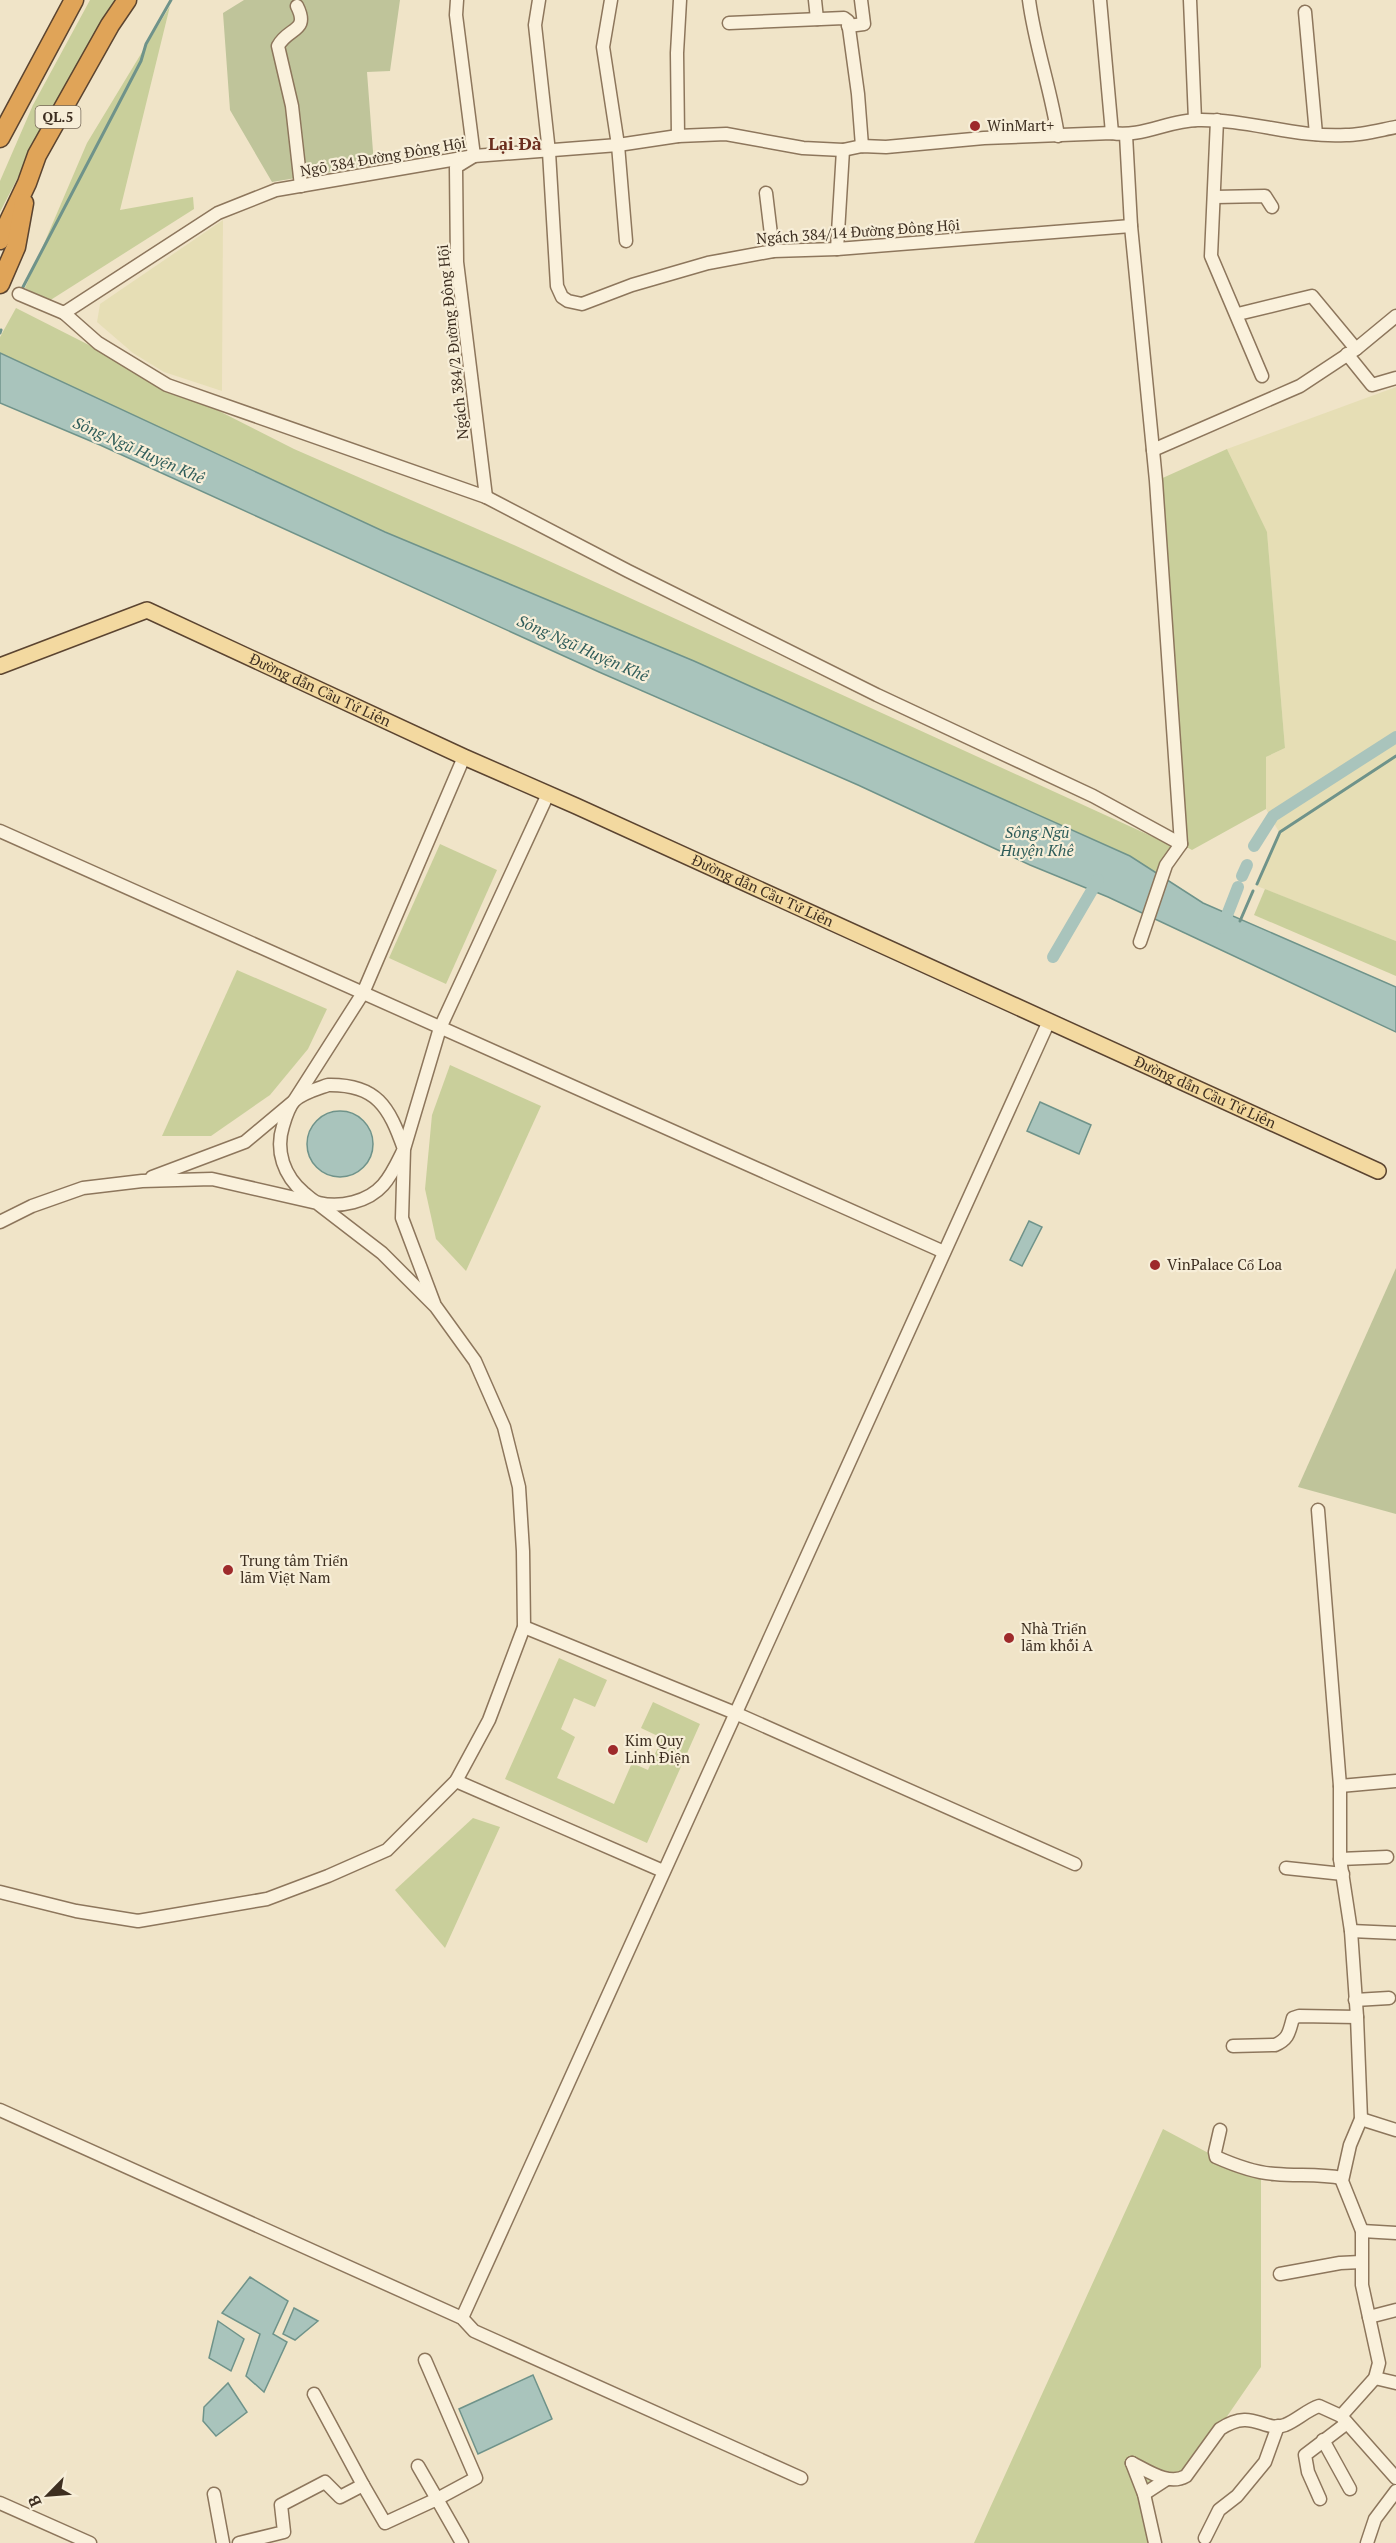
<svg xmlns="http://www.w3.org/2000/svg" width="1396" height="2543" viewBox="0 0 1396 2543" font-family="'PT Serif',serif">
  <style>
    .farmland { fill: #e6deb5 }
    .green { fill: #c9cf9b }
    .cemetery { fill: #bfc49a }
    .water { fill: #a9c4bc; stroke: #6f938a; stroke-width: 1.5 }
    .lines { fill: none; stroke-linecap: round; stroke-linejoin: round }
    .stream { stroke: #6f938a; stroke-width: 3 }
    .canal { stroke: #a9c4bc; stroke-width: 12 }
    .minor-casing { stroke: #8d765c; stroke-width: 15 }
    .major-casing { stroke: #5b4430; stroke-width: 18 }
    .highway-casing { stroke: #5b4430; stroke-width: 21 }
    .minor { stroke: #faf1dc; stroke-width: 12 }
    .major { stroke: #f3d9a0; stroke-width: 15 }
    .highway { stroke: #e0a458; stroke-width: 18 }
    .poi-dot { fill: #9e2a2b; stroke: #f7eed8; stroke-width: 2 }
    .labels { text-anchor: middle; stroke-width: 4.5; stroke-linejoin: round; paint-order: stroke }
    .shield { fill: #f7eed8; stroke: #756857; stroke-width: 1.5 }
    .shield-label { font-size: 14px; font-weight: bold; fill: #3d2e20 }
    .poi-label { font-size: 15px; fill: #3d2e20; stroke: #f7eed8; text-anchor: start }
    .street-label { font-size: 15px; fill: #3d2e20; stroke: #f7eed8 }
    .water-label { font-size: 16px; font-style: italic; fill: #2f5d5a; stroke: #f7eed8 }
    .quarter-label { font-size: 18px; font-weight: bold; fill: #6b2e1e; stroke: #f7eed8 }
  </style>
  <rect width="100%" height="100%" fill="#f0e4c8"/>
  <g class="farmland">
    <path d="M223 220 222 391 164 372 133 353 97 322 100 304Z"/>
    <path d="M1396 387V941L1257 886 1279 832 1266 809V757L1285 748 1267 533 1227 449Z"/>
  </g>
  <g class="green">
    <path d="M90 0H118L74 69 0 212V181L33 105Z"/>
    <path d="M170 6 120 210 193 197 194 209 49 301 25 288 87 143Z"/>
    <path d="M16 308 294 449 514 545 1173 846 1156 873 1130 856 694 661 385 532 0 353V337Z"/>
    <path d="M1227 449 1267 532 1285 748 1266 757V809L1192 850 1181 844 1156 481Z"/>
    <path d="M440 844 497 870 446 984 389 958Z"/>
    <path d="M1265 889 1396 941V976L1254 915Z"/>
    <path d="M237 970 327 1009 308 1049 270 1095 211 1136H162Z"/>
    <path d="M450 1065 541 1106 466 1271 436 1239 425 1189 432 1115Z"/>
    <path d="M559 1658 607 1680 595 1707 574 1698 561 1729 575 1737 557 1778 614 1804 632 1763 648 1770 662 1738 641 1728 653 1702 700 1724 647 1843 505 1779Z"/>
    <path d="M473 1818 500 1827 445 1948 395 1890Z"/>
    <path d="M1163 2129 1216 2157 1261 2172V2367L1186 2476 1144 2493 1155 2543H974Z"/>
  </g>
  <g class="cemetery">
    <path d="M244 0H400L390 71 367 72 374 165 272 182 230 110 223 13Z"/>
    <path d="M1396 1268V1514L1298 1487Z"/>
  </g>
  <g class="water">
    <path d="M0 353 385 532 694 661 1130 856 1203 903 1396 987V1032L1108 897 1030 865 858 785 599 672 100 445 0 403Z"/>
    <path d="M1040 1102 1091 1125 1079 1154 1027 1131Z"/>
    <circle cx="340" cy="1144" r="33"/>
    <path d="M1029 1221 1042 1227 1022 1266 1010 1260Z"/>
    <path d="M250 2277 288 2301 273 2334 287 2342 264 2392 246 2376 260 2334 222 2313Z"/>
    <path d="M294 2308 318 2321 295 2340 283 2334Z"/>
    <path d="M218 2321 244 2339 231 2371 209 2358Z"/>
    <path d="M533 2375 552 2419 478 2454 459 2409Z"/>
    <path d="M228 2383 247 2412 216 2436 203 2421 204 2407Z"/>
  </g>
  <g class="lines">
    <g class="stream">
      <path d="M23 287 141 61 146 44 171 0"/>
      <path d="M0 333 1 330"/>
      <path d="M1257 884 1280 832 1396 756"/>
      <path d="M1240 921 1253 891"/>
    </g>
    <g class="canal">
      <path d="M1254 846 1273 816 1396 737"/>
      <path d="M1242 876 1247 865"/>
      <path d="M1222 928 1238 887"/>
      <path d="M1053 957 1098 880"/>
    </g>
    <defs>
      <g id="minor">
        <path d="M457 0 456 15 474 156 456 167 457 262 486 497"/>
        <path d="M539 0 535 25 549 152 557 286 562 297 568 301 582 304 632 285 708 263 773 251 837 249 1131 226"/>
        <path d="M611 0 603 47 618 145 626 241"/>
        <path d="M815 0 817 19"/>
        <path d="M1029 0C1035 46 1051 89 1058 136"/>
        <path d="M1100 0 1112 133"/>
        <path d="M1190 0 1195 120"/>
        <path d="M297 6C310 32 288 27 278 46L292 106 301 186"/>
        <path d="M1305 12 1316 134"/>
        <path d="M729 23 844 18 848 21 858 94 862 146"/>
        <path d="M848 26 864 24 861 0"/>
        <path d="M1217 120 1211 256 1262 376"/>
        <path d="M1126 135 1131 226 1156 481 1181 844 1166 865 1140 942"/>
        <path d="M678 136 677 53 680 0"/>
        <path d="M766 193 773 251"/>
        <path d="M1215 197 1265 196 1272 207"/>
        <path d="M837 249 843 150"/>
        <path d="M19 294 64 313 218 213 276 190 474 156 618 145 678 136 726 134 803 148 843 150 862 146 886 147 984 138 1112 133C1141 138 1169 120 1198 120 1248 119 1296 138 1346 135 1362 135 1380 130 1396 127"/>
        <path d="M64 313 98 343 167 385 486 497 628 571 877 695 1093 796 1181 844"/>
        <path d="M1238 314 1312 296 1356 349"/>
        <path d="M1347 354 1372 385 1396 378"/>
        <path d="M1153 450 1300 386 1356 349 1396 316"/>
        <path d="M0 831 944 1252"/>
        <path d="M328 1085C377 1084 389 1107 404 1149 398 1161 392 1175 383 1185 368 1202 340 1208 319 1203 313 1202 308 1196 304 1193 284 1176 275 1151 283 1126 285 1119 289 1107 294 1101 302 1093 317 1089 328 1085Z"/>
        <path d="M152 1177 245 1142 294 1101 363 993 464 757"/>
        <path d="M0 1222 32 1206 83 1188 142 1181 212 1179 317 1203 382 1253 436 1307 475 1361 504 1427 519 1487 523 1551 524 1627 489 1720 456 1781 387 1850 328 1876 267 1899 138 1921 76 1911 0 1892"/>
        <path d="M434 1303 402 1218 404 1149 440 1028 548 794"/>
        <path d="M1318 1510 1340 1786V1859L1351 1931 1357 2017 1361 2119 1350 2145 1342 2181 1362 2231V2285L1379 2363 1375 2378 1341 2416"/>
        <path d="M524 1627 735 1713 1075 1864"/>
        <path d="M456 1781 663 1871"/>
        <path d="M1340 1786 1396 1781"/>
        <path d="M1340 1859 1387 1857"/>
        <path d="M1286 1868 1343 1874"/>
        <path d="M1351 1931 1396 1933"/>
        <path d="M1355 2000 1389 1998"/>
        <path d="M1233 2046 1275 2045C1289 2039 1289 2032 1293 2018L1299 2016 1357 2017"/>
        <path d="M0 2110 462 2318 474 2331 801 2478"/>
        <path d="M1361 2119 1396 2130"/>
        <path d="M1220 2130 1215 2152 1216 2157C1234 2165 1256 2173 1275 2174 1298 2176 1319 2174 1342 2178"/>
        <path d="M1362 2231 1396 2233"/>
        <path d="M1280 2274 1340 2263 1361 2262"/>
        <path d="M1369 2317 1396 2310"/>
        <path d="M462 2318 1049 1021"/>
        <path d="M1375 2378 1396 2383"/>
        <path d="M314 2394 363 2485"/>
        <path d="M1323 2440 1350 2489"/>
        <path d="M1132 2463C1148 2471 1169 2486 1186 2476L1220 2429C1253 2407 1263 2433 1285 2425 1297 2420 1307 2410 1319 2406L1341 2416 1396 2478"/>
        <path d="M1132 2463 1144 2494 1155 2543"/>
        <path d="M418 2466 437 2499 476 2478 425 2360"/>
        <path d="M214 2494 223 2543"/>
        <path d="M1144 2494 1167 2479"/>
        <path d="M1320 2499 1308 2472 1305 2455 1347 2423"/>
        <path d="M0 2503 90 2543"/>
        <path d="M1205 2538 1219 2510 1237 2496 1265 2462 1278 2426"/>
        <path d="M239 2543 284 2532 281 2505 325 2482 340 2497 363 2485 385 2523 437 2499 462 2543"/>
        <path d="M1367 2543 1375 2519 1396 2491"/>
      </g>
      <g id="major">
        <path id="s1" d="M0 666 147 610 464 757 576 806 1378 1171"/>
      </g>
      <g id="highway">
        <path d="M0 138 74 0"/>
        <path d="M0 240 27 183 37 155 110 25 127 0"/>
        <path d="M0 284 16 247 24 203"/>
      </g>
    </defs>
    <use href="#minor" class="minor-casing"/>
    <use href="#major" class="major-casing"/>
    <use href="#highway" class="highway-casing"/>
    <use href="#minor" class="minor"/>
    <use href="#major" class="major"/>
    <use href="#highway" class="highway"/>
  </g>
  <g class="poi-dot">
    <circle cx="975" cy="126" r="6"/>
    <circle cx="1155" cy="1265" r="6"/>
    <circle cx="228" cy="1570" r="6"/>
    <circle cx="1009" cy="1638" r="6"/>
    <circle cx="613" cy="1750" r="6"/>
  </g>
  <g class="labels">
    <rect class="shield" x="35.5" y="106" width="45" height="22" rx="4.5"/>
    <g class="shield-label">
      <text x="58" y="122">QL.5</text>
    </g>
    <g class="poi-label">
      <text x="987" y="131">WinMart+</text>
      <text x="1167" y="1270">VinPalace Cổ Loa</text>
      <text x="240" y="1566">Trung tâm Triển<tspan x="240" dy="17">lãm Việt Nam</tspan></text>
      <text x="1021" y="1634">Nhà Triển<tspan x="1021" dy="17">lãm khối A</tspan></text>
      <text x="625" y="1746">Kim Quy<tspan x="625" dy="17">Linh Điện</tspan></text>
    </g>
    <g class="street-label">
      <text transform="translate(383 157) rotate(-10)" y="5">Ngõ 384 Đường Đông Hội</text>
      <text transform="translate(858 232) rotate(-4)" y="5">Ngách 384/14 Đường Đông Hội</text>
      <text transform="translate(453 342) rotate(-96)" y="5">Ngách 384/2 Đường Đông Hội</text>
      <text dy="5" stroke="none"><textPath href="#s1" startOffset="348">Đường dẫn Cầu Tứ Liên</textPath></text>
      <text dy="5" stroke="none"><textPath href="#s1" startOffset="834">Đường dẫn Cầu Tứ Liên</textPath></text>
      <text dy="5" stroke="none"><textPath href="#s1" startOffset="1320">Đường dẫn Cầu Tứ Liên</textPath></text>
    </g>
    <g class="water-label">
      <text transform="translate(139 450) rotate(24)" y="6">Sông Ngũ Huyện Khê</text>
      <text transform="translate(583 648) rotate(24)" y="6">Sông Ngũ Huyện Khê</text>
      <text x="1037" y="838">Sông Ngũ<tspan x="1037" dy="18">Huyện Khê</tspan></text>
    </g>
    <g class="quarter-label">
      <text x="515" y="150">Lại Đà</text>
    </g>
  </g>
  <g transform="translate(48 2495) rotate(245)" stroke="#f7eed8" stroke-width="4.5" paint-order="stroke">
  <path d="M0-4.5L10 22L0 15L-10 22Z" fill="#3d2e20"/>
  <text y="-9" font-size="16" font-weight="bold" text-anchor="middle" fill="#3d2e20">B</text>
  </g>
</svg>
